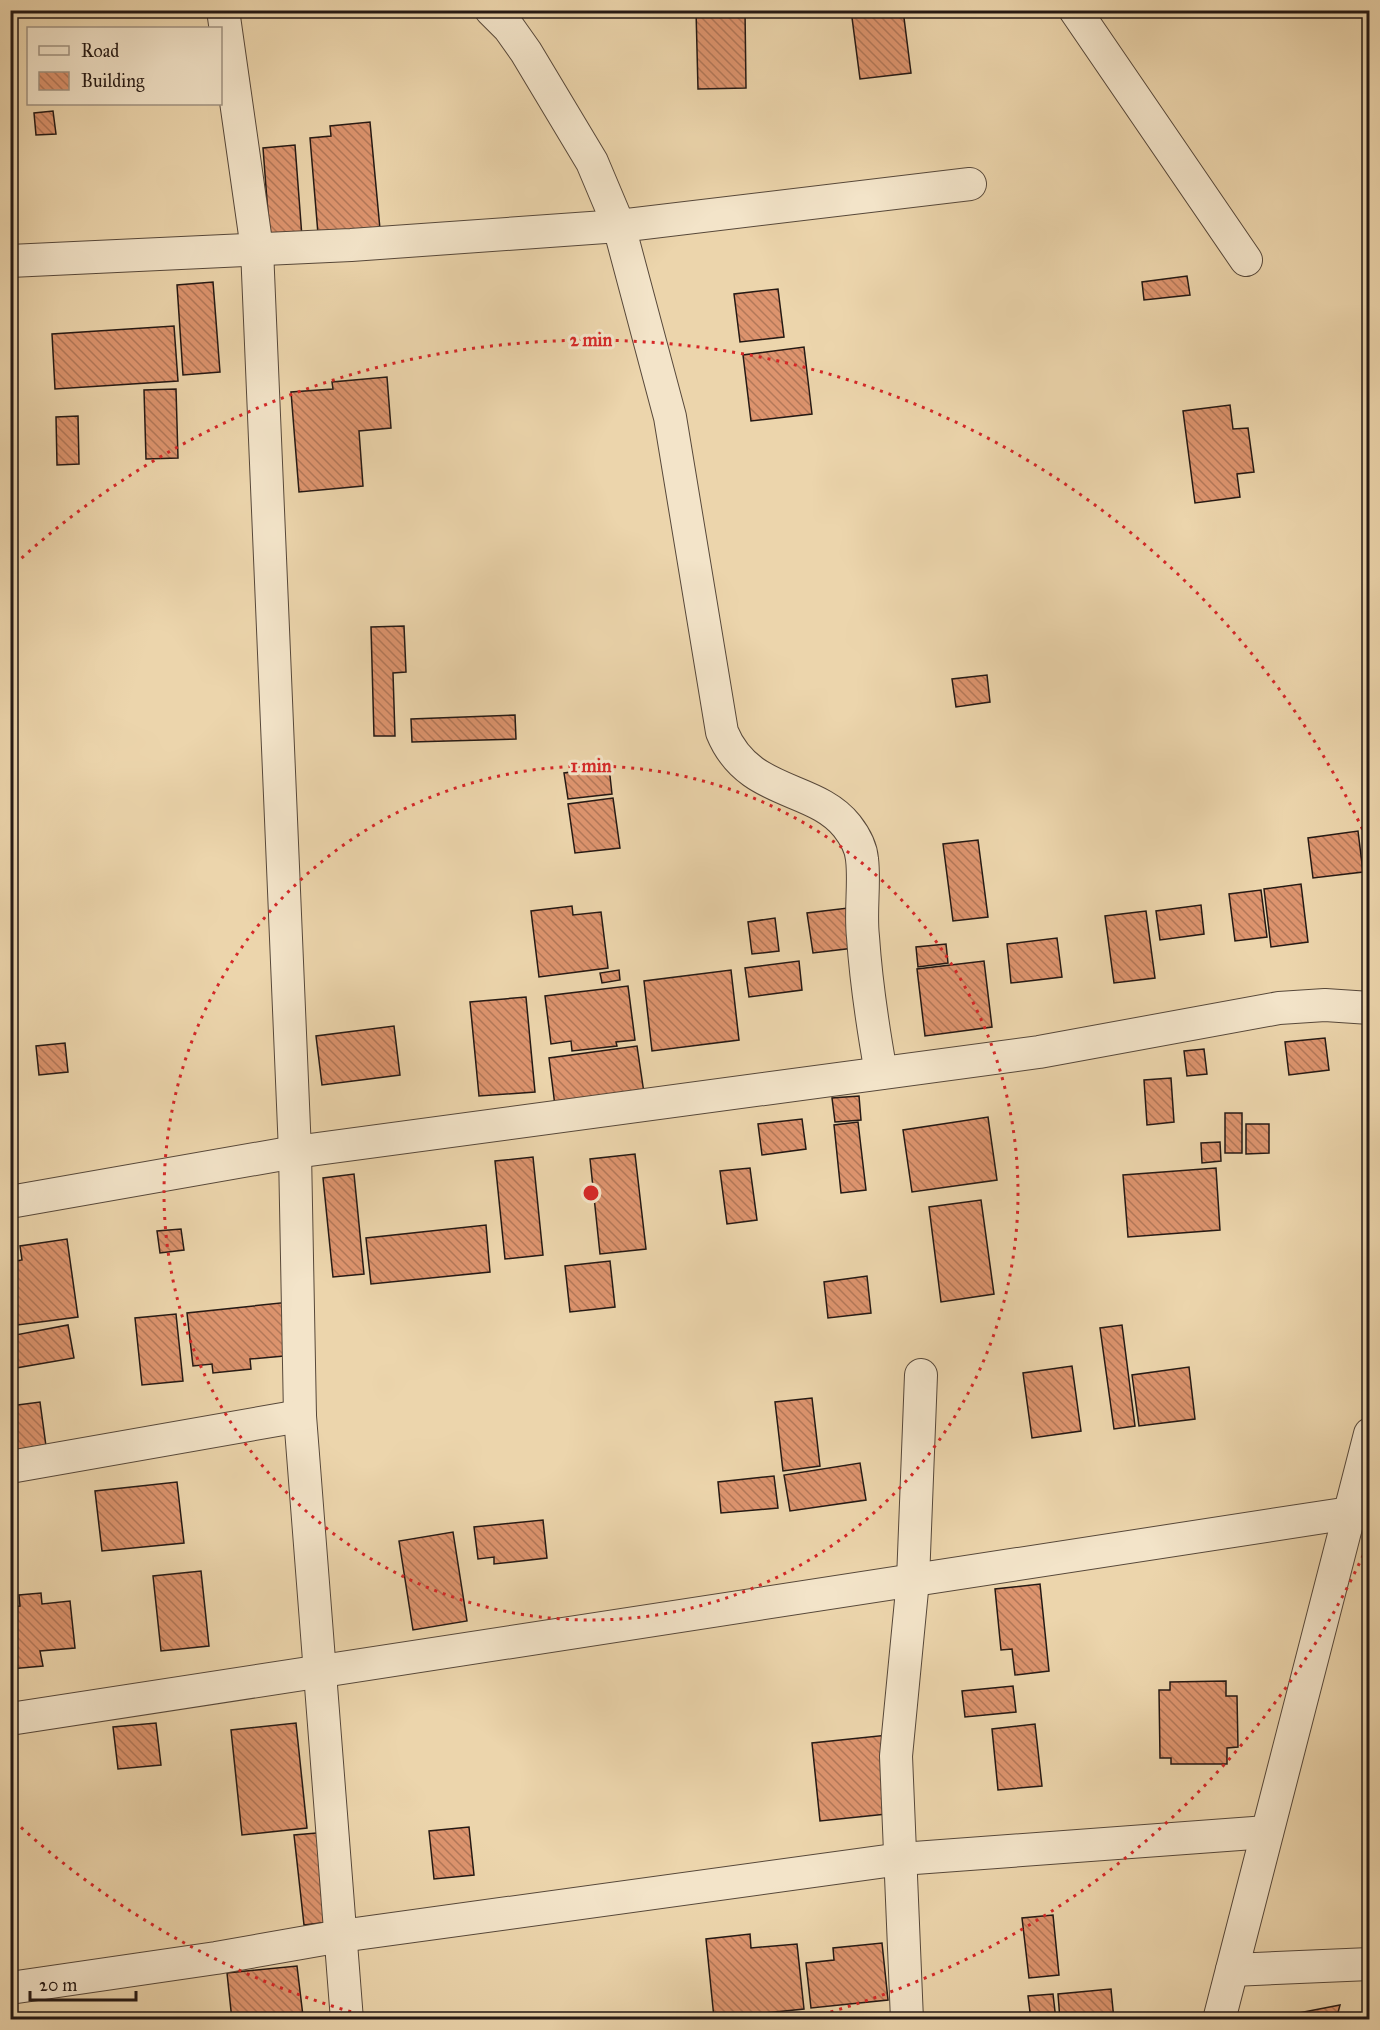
<svg xmlns="http://www.w3.org/2000/svg" width="1380" height="2030" viewBox="0 0 1380 2030" font-family="'IM FELL Great Primer',serif">
  <style>
    .building { fill: url(#building-back-hatch); stroke: #251914; stroke-width: 1.5 }
    .lines { fill: none; stroke-linecap: round; stroke-linejoin: round }
    .street-casing { stroke: #57483a; stroke-width: 34 }
    .street { stroke: #f3e4c9; stroke-width: 32 }
    .ring { fill: none; stroke: #d62828; stroke-width: 3; stroke-dasharray: 3 6 }
    .centre { fill: #d62828; stroke: #f3e4c9; stroke-width: 3 }
    .ring-label { font-size: 18px; text-anchor: middle; font-weight: bold; fill: #d62828; stroke: #f3e4c9; stroke-width: 6; stroke-linejoin: round; paint-order: stroke }
  </style>
  <defs>
    <pattern id="building-back-hatch" width="6" height="6" patternUnits="userSpaceOnUse" patternTransform="scale(1.5)"><rect width="6" height="6" fill="#dd946e"/><path d="M-1 5l2 2M0 0l6 6M5-1l2 2" fill="none" stroke="#b37859"/></pattern>
  </defs>
  <rect width="100%" height="100%" fill="#ecd5ac"/>
  <filter id="stains"><feTurbulence type="fractalNoise" baseFrequency=".00333" numOctaves="4"/><feColorMatrix values="0 0 0 0 .2 0 0 0 0 .09 0 0 0 0 .02 0 0 0 .5 -.17"/></filter>
  <radialGradient id="worn" r=".72"><stop offset=".6" stop-color="#630" stop-opacity="0"/><stop offset="1" stop-color="#630" stop-opacity=".3"/></radialGradient>
  <g class="building">
    <path d="M696 10H745L746 88 698 89Z"/>
    <path d="M851 10H903L911 73 860 79Z"/>
    <path d="M53 111 56 134 36 135 34 113Z"/>
    <path d="M370 122 380 229 318 234 310 138 331 136 330 126Z"/>
    <path d="M295 145 302 237 270 240 263 148Z"/>
    <path d="M1187 276 1190 295 1144 300 1142 282Z"/>
    <path d="M213 282 220 372 183 375 177 285Z"/>
    <path d="M778 289 784 337 740 342 734 294Z"/>
    <path d="M174 326 178 381 55 389 52 334Z"/>
    <path d="M804 347 812 414 751 421 743 355Z"/>
    <path d="M387 377 391 428 359 431 363 486 299 492 291 392 333 389 332 382Z"/>
    <path d="M176 389 178 458 146 459 144 390Z"/>
    <path d="M1230 405 1233 429 1248 428 1254 472 1237 474 1240 497 1195 503 1183 411Z"/>
    <path d="M78 416 79 464 57 465 56 417Z"/>
    <path d="M404 626 406 672 393 673 395 736H374L371 627Z"/>
    <path d="M987 675 990 702 956 707 952 679Z"/>
    <path d="M515 715 516 739 412 742 411 719Z"/>
    <path d="M609 767 612 794 568 799 564 773Z"/>
    <path d="M613 798 620 848 575 853 568 804Z"/>
    <path d="M1358 831 1363 872 1313 878 1308 838Z"/>
    <path d="M978 840 988 917 953 921 943 844Z"/>
    <path d="M1301 884 1308 942 1271 947 1264 889Z"/>
    <path d="M1261 890 1267 937 1235 941 1229 894Z"/>
    <path d="M1201 905 1204 934 1160 940 1156 911Z"/>
    <path d="M572 906 573 915 601 912 608 968 539 977 531 911Z"/>
    <path d="M848 908 854 948 813 953 807 913Z"/>
    <path d="M1146 911 1155 978 1114 983 1105 916Z"/>
    <path d="M775 918 779 951 752 954 748 922Z"/>
    <path d="M1057 938 1062 977 1011 983 1007 944Z"/>
    <path d="M946 944 948 963 918 967 916 947Z"/>
    <path d="M799 961 802 990 749 997 745 968Z"/>
    <path d="M984 961 992 1027 925 1036 917 969Z"/>
    <path d="M619 970 620 980 602 983 600 973Z"/>
    <path d="M731 970 739 1040 652 1051 644 981Z"/>
    <path d="M628 986 635 1040 616 1042 617 1046 572 1051 571 1041 551 1044 545 996Z"/>
    <path d="M526 997 535 1092 479 1096 470 1002Z"/>
    <path d="M394 1026 400 1075 322 1085 316 1036Z"/>
    <path d="M1325 1038 1329 1070 1289 1075 1285 1042Z"/>
    <path d="M65 1043 68 1072 39 1075 36 1046Z"/>
    <path d="M637 1046 644 1093 555 1106 549 1058Z"/>
    <path d="M1204 1049 1207 1074 1187 1076 1184 1051Z"/>
    <path d="M1171 1078 1174 1122 1147 1125 1144 1080Z"/>
    <path d="M859 1096 861 1120 835 1122 832 1098Z"/>
    <rect x="1225" y="1113" width="17" height="40"/>
    <path d="M988 1117 997 1180 912 1192 903 1130Z"/>
    <path d="M802 1119 806 1149 762 1155 758 1124Z"/>
    <path d="M858 1122 866 1190 841 1193 834 1125Z"/>
    <path d="M1246 1124H1269V1153L1246 1154Z"/>
    <path d="M1220 1142 1221 1161 1202 1163 1201 1143Z"/>
    <path d="M635 1154 646 1249 600 1254 590 1159Z"/>
    <path d="M533 1157 543 1255 505 1259 495 1161Z"/>
    <path d="M750 1168 757 1220 727 1224 720 1171Z"/>
    <path d="M1216 1168 1220 1230 1128 1237 1123 1175Z"/>
    <path d="M354 1174 364 1274 333 1277 323 1178Z"/>
    <path d="M981 1200 994 1294 941 1302 929 1207Z"/>
    <path d="M486 1225 490 1272 371 1284 366 1238Z"/>
    <path d="M181 1229 184 1250 160 1253 157 1231Z"/>
    <path d="M67 1239 78 1317 10 1326V1262L22 1260 20 1246Z"/>
    <path d="M610 1261 615 1307 570 1312 565 1266Z"/>
    <path d="M867 1276 871 1313 828 1318 824 1282Z"/>
    <path d="M290 1302 295 1355 250 1359 251 1369 213 1373 212 1364 193 1366 187 1313Z"/>
    <path d="M176 1314 183 1381 142 1385 135 1318Z"/>
    <path d="M68 1325 74 1358 10 1369V1336Z"/>
    <path d="M1122 1325 1135 1426 1114 1429 1100 1328Z"/>
    <path d="M1072 1366 1081 1431 1032 1438 1023 1373Z"/>
    <path d="M1189 1367 1195 1419 1139 1426 1132 1375Z"/>
    <path d="M812 1398 820 1466 783 1471 775 1402Z"/>
    <path d="M40 1402 46 1446 10 1451V1406Z"/>
    <path d="M860 1463 866 1500 790 1511 784 1475Z"/>
    <path d="M774 1476 778 1508 721 1513 718 1482Z"/>
    <path d="M177 1482 184 1543 102 1551 95 1491Z"/>
    <path d="M543 1520 547 1558 494 1564V1557L478 1559 474 1527Z"/>
    <path d="M453 1532 467 1621 413 1630 399 1541Z"/>
    <path d="M201 1571 209 1646 161 1651 153 1576Z"/>
    <path d="M1040 1584 1049 1671 1015 1675 1012 1649 1001 1650 995 1589Z"/>
    <path d="M41 1593 42 1604 70 1601 75 1648 40 1651 43 1666 10 1669V1607L20 1606 19 1595Z"/>
    <path d="M1226 1681V1696H1237L1238 1747 1227 1748V1764H1171V1758H1160L1159 1690H1170V1682Z"/>
    <path d="M1013 1686 1016 1712 965 1717 962 1691Z"/>
    <path d="M156 1723 161 1765 118 1769 113 1727Z"/>
    <path d="M296 1723 307 1828 242 1835 231 1730Z"/>
    <path d="M1035 1724 1042 1786 998 1790 992 1729Z"/>
    <path d="M888 1735 896 1813 820 1821 812 1743Z"/>
    <path d="M469 1827 474 1875 434 1879 429 1831Z"/>
    <path d="M328 1832 337 1921 304 1925 294 1835Z"/>
    <path d="M1053 1915 1059 1975 1029 1978 1022 1918Z"/>
    <path d="M750 1934 751 1948 797 1944 804 2009 714 2018 706 1939Z"/>
    <path d="M882 1943 888 2000 811 2008 806 1963 834 1960 833 1948Z"/>
    <path d="M297 1966 303 2016 320 2014V2020H232L227 1973Z"/>
    <path d="M1111 1989 1114 2020H1060L1058 1994Z"/>
    <path d="M1053 1994 1056 2020H1031L1028 1996Z"/>
    <path d="M1340 2005 1336 2020H1262Z"/>
  </g>
  <g class="lines">
    <defs>
      <g id="street">
        <path d="M223 10 257 249 295 1152 300 1416 347 2020"/>
        <path d="M491 10 509 28 526 52 592 162 619 226 670 417 722 732C748 796 815 785 847 826 854 835 861 847 862 859 865 884 860 911 863 937 866 982 873 1028 881 1073"/>
        <path d="M1075 10 1246 260"/>
        <path d="M10 261 351 245 619 226 970 184"/>
        <path d="M10 1202 295 1152 1039 1052 1279 1008 1325 1005 1370 1008"/>
        <path d="M10 1467 300 1416"/>
        <path d="M10 1719 1350 1513"/>
        <path d="M1232 1970 1370 1964"/>
        <path d="M10 1988 216 1958 341 1936 901 1859 1267 1832"/>
        <path d="M907 2020 896 1756 913 1580 921 1375"/>
        <path d="M1219 2020 1370 1434"/>
      </g>
    </defs>
    <use href="#street" class="street-casing"/>
    <use href="#street" class="street"/>
  </g>
  <g class="ring">
    <circle cx="591" cy="1193" r="427"/>
    <path d="M1367 1547A853 853 0 0 1 805 2019M377 2019A853 853 0 0 1 15 1822M15 564A853 853 0 0 1 1367 839"/>
  </g>
  <circle cx="591" cy="1193" r="9" class="centre"/>
  <g class="ring-label">
    <text x="591" y="346">2 min</text>
    <text x="591" y="772">1 min</text>
  </g>
  <rect width="1380" height="2030" fill="none" stroke="#ecd5ac" stroke-width="36"/>
  <rect x="12" y="12" width="1356" height="2006" fill="none" stroke="#251914" stroke-width="3"/>
  <rect x="18" y="18" width="1344" height="1994" fill="none" stroke="#251914" stroke-width="1.5"/>
  <rect x="27" y="27" width="195" height="78" fill="#f3e4c9" stroke="#a19381" stroke-width="1.5"/>
  <rect x="39" y="46" width="30" height="9" fill="#f3e4c9" stroke="#a19381" stroke-width="1.5"/>
  <text x="81" y="57" font-size="18" fill="#251914">Road</text>
  <rect x="39" y="72" width="30" height="18" fill="url(#building-back-hatch)" stroke="#a19381" stroke-width="1.5"/>
  <text x="81" y="87" font-size="18" fill="#251914">Building</text>
  <path d="M30 1991v9h106v-9" fill="none" stroke="#251914" stroke-width="3"/>
  <text x="39" y="1991" font-size="18" fill="#251914" stroke="#f3e4c9" stroke-width="4.5" paint-order="stroke">20 m</text>
  <rect width="100%" height="100%" filter="url(#stains)"/>
  <rect width="100%" height="100%" fill="url(#worn)"/>
</svg>
